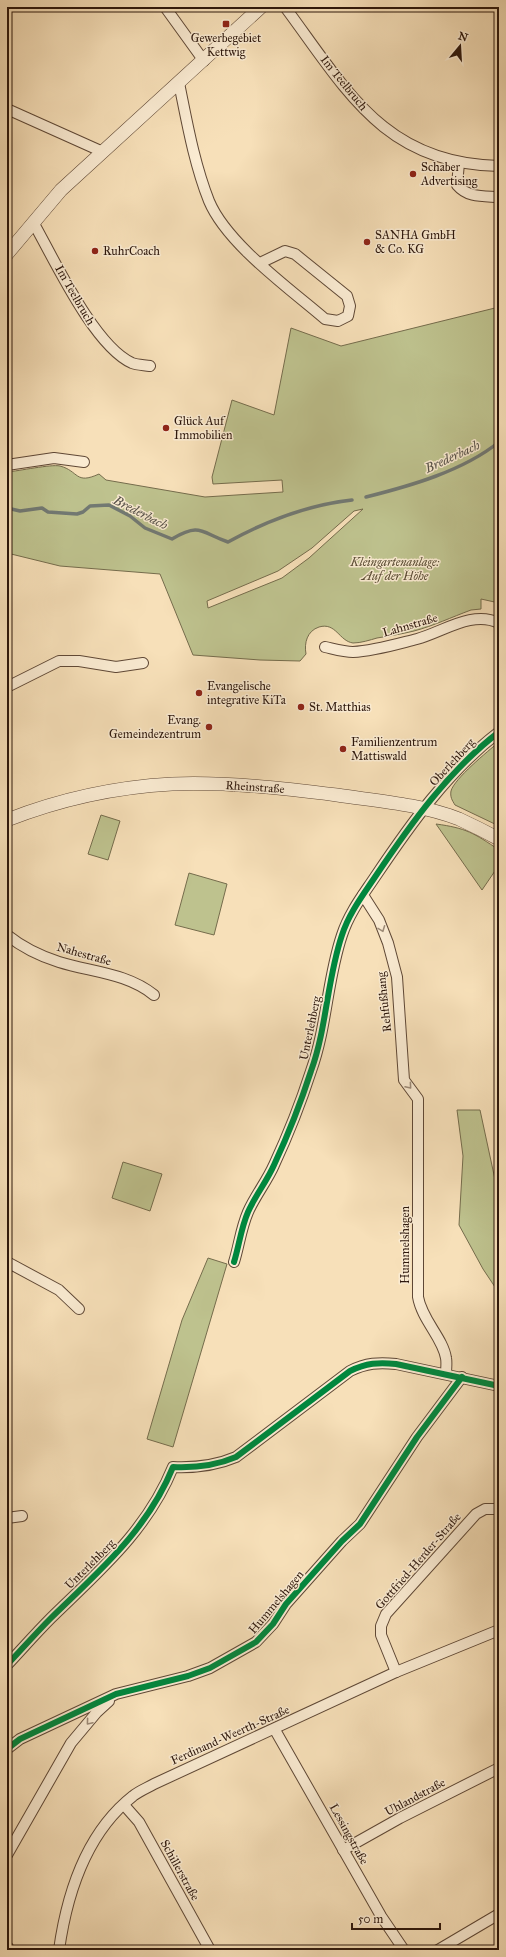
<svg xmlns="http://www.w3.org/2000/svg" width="506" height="1957" viewBox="0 0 506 1957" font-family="'IM FELL Great Primer',serif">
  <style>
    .green { fill: #bec28e; stroke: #756c4c; fill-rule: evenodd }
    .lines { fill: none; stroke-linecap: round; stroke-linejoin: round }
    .stream { stroke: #727973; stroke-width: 3.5 }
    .minor-casing { stroke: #5f4836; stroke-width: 12 }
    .tertiary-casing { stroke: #5f4836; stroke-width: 14 }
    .minor { stroke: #faebd2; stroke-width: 10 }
    .tertiary { stroke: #faebd2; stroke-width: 13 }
    .cycleway-casing { stroke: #faebd2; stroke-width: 8 }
    .cycleway { stroke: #00873e; stroke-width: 6 }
    .oneway { stroke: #9d8b78 }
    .poi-dot { fill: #8f2418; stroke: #faebd2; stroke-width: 1.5 }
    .labels { text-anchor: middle; stroke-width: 3; stroke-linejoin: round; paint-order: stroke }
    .poi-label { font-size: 12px; fill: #2c160b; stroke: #faebd2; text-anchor: start }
    .street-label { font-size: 12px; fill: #2c160b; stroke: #faebd2 }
    .park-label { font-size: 12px; font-style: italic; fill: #584a32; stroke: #faebd2 }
    .water-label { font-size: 13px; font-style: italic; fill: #555048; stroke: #faebd2 }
  </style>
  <rect width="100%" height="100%" fill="#f7e0b9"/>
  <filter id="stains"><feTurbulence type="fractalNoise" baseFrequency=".005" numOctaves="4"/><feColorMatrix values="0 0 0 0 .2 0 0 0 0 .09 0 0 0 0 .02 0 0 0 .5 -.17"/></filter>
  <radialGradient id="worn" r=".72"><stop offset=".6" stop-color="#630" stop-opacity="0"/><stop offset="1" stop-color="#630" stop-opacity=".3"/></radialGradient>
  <g class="green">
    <path d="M499 307V603L481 599V609L471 610C452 617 433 626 414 631 402 634 389 636 377 638 370 640 361 643 353 643 339 641 336 622 319 627 307 631 304 643 306 654L300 661 260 660 193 655 160 574 60 566 7 553V472C19 471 51 464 60 466 79 471 75 485 99 474L106 480 205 497 283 492 282 480 213 484 212 477 232 400 274 415 291 328 341 346ZM363 509 309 558 282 578 208 608 207 601 278 571 312 548 354 511Z"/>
    <path d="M499 742V826L455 805C452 800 450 797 451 791 454 779 488 751 499 742Z"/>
    <path d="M101 815 120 821 108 860 88 854Z"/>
    <path d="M436 824C466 828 474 833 499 850V865L482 890Z"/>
    <path d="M189 873 227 884 214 935 175 925Z"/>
    <path d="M457 1110H480L499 1198V1293L483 1269 459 1225 463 1156Z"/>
    <path d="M123 1162 162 1174 150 1211 112 1198Z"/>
    <path d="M208 1258 227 1264 173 1447 147 1439 182 1320Z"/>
  </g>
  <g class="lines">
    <g class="stream">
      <path d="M366 497C410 486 463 471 499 442"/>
      <path d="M7 508 20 511 42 508 48 512 77 514 83 512 90 506 109 505 130 516 145 528 172 539C201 522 201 533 228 542 268 520 307 505 352 500"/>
    </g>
    <defs>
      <g id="minor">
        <path d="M165 7 204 61"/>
        <path d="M285 7C346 89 384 164 499 166"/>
        <path d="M179 83C187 122 194 163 209 201 227 244 289 288 325 319L338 321 348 316 350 306 347 296 295 254 285 251 260 263"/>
        <path d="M7 109 103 152"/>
        <path d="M459 163 457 185C468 198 483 196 499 197"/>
        <path d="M33 222C54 259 94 346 132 363 137 365 145 365 150 366"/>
        <path d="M7 465 54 458 84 462"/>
        <path d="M325 647C334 649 344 652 353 652 374 651 397 644 417 639 443 632 472 610 499 623"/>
        <path d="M7 687 59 661H79L116 667 143 663"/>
        <path d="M363 895 379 920 388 943 397 977 404 1080 418 1099V1297C422 1320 443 1338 446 1358 447 1363 446 1369 446 1374"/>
        <path d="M7 935C22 947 40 956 59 962 91 972 127 973 154 995"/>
        <path d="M7 1262 59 1290 79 1309"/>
        <path d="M234 1262C239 1246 241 1228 248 1212 255 1196 267 1181 274 1165 288 1135 301 1102 311 1071 327 1027 327 979 342 935 349 913 363 895 375 877 410 825 448 771 499 732"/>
        <path d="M7 1518 22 1516"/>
        <path d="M7 1665C22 1649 36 1633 51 1618 99 1571 147 1531 173 1467 196 1468 215 1466 236 1457L350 1371C366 1363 379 1362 396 1364L499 1386"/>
        <path d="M396 1672 381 1635V1626L386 1614 476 1514 485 1509H499"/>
        <path d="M275 1730 381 1916 404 1950"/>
        <path d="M7 1749 20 1739 116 1694 188 1676 210 1668 256 1642 273 1624 286 1604 342 1541 360 1524 417 1437 462 1377"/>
        <path d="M124 1805 139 1822 210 1950"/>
        <path d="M343 1850 400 1818 499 1768"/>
        <path d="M7 1855 71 1743 97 1712 109 1701"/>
        <path d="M7 1946 10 1950"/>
        <path d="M59 1950C67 1893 86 1833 133 1796 139 1791 147 1788 154 1784L396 1672 499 1630"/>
        <path d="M438 1950 499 1914"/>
      </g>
      <g id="tertiary">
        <path d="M7 254 61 190 261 7"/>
        <path d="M7 820C58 800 117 787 172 784 227 782 283 788 337 795 377 801 420 804 459 819 472 825 486 832 499 839"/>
      </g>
    </defs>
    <use href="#minor" class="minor-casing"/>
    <use href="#tertiary" class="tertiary-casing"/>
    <use href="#minor" class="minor"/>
    <use href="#tertiary" class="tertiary"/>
    <defs>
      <g id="cycleway">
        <path d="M234 1262C239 1246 241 1228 248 1212 255 1196 267 1181 274 1165 288 1135 301 1102 311 1071 327 1027 327 979 342 935 349 913 363 895 375 877 410 825 448 771 499 732"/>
        <path d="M7 1665C22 1649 36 1633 51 1618 99 1571 147 1531 173 1467 196 1468 215 1466 236 1457L350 1371C366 1363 379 1362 396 1364L499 1386"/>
        <path d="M7 1749 20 1739 116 1694 188 1676 210 1668 256 1642 273 1624 286 1604 342 1541 360 1524 417 1437 462 1377"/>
      </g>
    </defs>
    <use href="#cycleway" class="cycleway-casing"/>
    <use href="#cycleway" class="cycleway"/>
  </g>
  <defs><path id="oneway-chevron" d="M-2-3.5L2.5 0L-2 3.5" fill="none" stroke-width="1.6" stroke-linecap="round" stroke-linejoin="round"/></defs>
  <g class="oneway">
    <use href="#oneway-chevron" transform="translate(382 929) rotate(69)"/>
    <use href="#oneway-chevron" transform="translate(409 1086) rotate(50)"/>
    <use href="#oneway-chevron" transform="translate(89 1722) rotate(130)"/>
  </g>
  <g class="poi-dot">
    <rect x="222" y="20" width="8" height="8" rx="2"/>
    <circle cx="413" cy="174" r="4"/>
    <circle cx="367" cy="242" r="4"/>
    <circle cx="95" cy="251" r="4"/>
    <circle cx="166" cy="428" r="4"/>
    <circle cx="199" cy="693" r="4"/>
    <circle cx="301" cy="707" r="4"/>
    <circle cx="209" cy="727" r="4"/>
    <circle cx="343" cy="749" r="4"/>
  </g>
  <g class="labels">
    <g class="poi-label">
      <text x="226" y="42" text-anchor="middle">Gewerbegebiet<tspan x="226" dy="14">Kettwig</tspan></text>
      <text x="421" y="171">Schaber<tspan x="421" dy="14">Advertising</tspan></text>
      <text x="375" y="239">SANHA GmbH<tspan x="375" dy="14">&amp; Co. KG</tspan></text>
      <text x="103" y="255">RuhrCoach</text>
      <text x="174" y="425">Glück Auf<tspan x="174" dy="14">Immobilien</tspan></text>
      <text x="207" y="690">Evangelische<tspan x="207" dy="14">integrative KiTa</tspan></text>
      <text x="309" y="711">St. Matthias</text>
      <text x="201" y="724" text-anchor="end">Evang.<tspan x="201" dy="14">Gemeindezentrum</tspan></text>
      <text x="351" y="746">Familienzentrum<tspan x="351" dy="14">Mattiswald</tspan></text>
    </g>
    <g class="street-label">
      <text transform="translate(344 83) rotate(51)" y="4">Im Teelbruch</text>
      <text transform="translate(75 295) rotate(60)" y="4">Im Teelbruch</text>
      <text transform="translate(410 625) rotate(-16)" y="4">Lahnstraße</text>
      <text transform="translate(452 762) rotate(-47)" y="4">Oberlehberg</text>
      <text transform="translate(255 787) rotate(4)" y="4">Rheinstraße</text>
      <text transform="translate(84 954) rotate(16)" y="4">Nahestraße</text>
      <text transform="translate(384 1002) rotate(-96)" y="4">Rehfußhang</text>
      <text transform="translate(310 1028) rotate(-78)" y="4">Unterlehberg</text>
      <text transform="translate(405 1245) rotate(-90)" y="4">Hummelshagen</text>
      <text transform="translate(418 1561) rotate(-49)" y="4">Gottfried-Herder-Straße</text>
      <text transform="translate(90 1564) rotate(-45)" y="4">Unterlehberg</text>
      <text transform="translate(276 1602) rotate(-50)" y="4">Hummelshagen</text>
      <text transform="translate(230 1735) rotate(-24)" y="4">Ferdinand-Weerth-Straße</text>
      <text transform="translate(415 1797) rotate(-28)" y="4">Uhlandstraße</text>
      <text transform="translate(349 1834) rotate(61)" y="4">Lessingstraße</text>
      <text transform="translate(180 1870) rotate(61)" y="4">Schillerstraße</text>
    </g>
    <g class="park-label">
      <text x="395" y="566">Kleingartenanlage:<tspan x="395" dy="14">Auf der Höhe</tspan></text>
    </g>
    <g class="water-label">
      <text transform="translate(452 456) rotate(-25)" y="5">Brederbach</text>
      <text transform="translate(141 512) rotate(27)" y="5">Brederbach</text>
    </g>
  </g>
  <rect width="506" height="1957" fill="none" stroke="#f7e0b9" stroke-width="24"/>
  <rect x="8" y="8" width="490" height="1941" fill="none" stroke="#2c160b" stroke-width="2"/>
  <rect x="12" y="12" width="482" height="1933" fill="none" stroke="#2c160b"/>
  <g transform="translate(460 46) rotate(18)" stroke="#faebd2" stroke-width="3" paint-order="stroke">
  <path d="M0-3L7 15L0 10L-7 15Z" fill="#2c160b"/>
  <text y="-6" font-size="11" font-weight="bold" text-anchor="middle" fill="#2c160b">N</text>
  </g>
  <path d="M352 1923v6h88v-6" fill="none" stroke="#2c160b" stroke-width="2"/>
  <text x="358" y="1923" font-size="12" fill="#2c160b" stroke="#faebd2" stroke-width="3" paint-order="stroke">50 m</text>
  <rect width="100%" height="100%" filter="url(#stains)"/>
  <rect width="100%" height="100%" fill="url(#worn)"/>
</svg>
